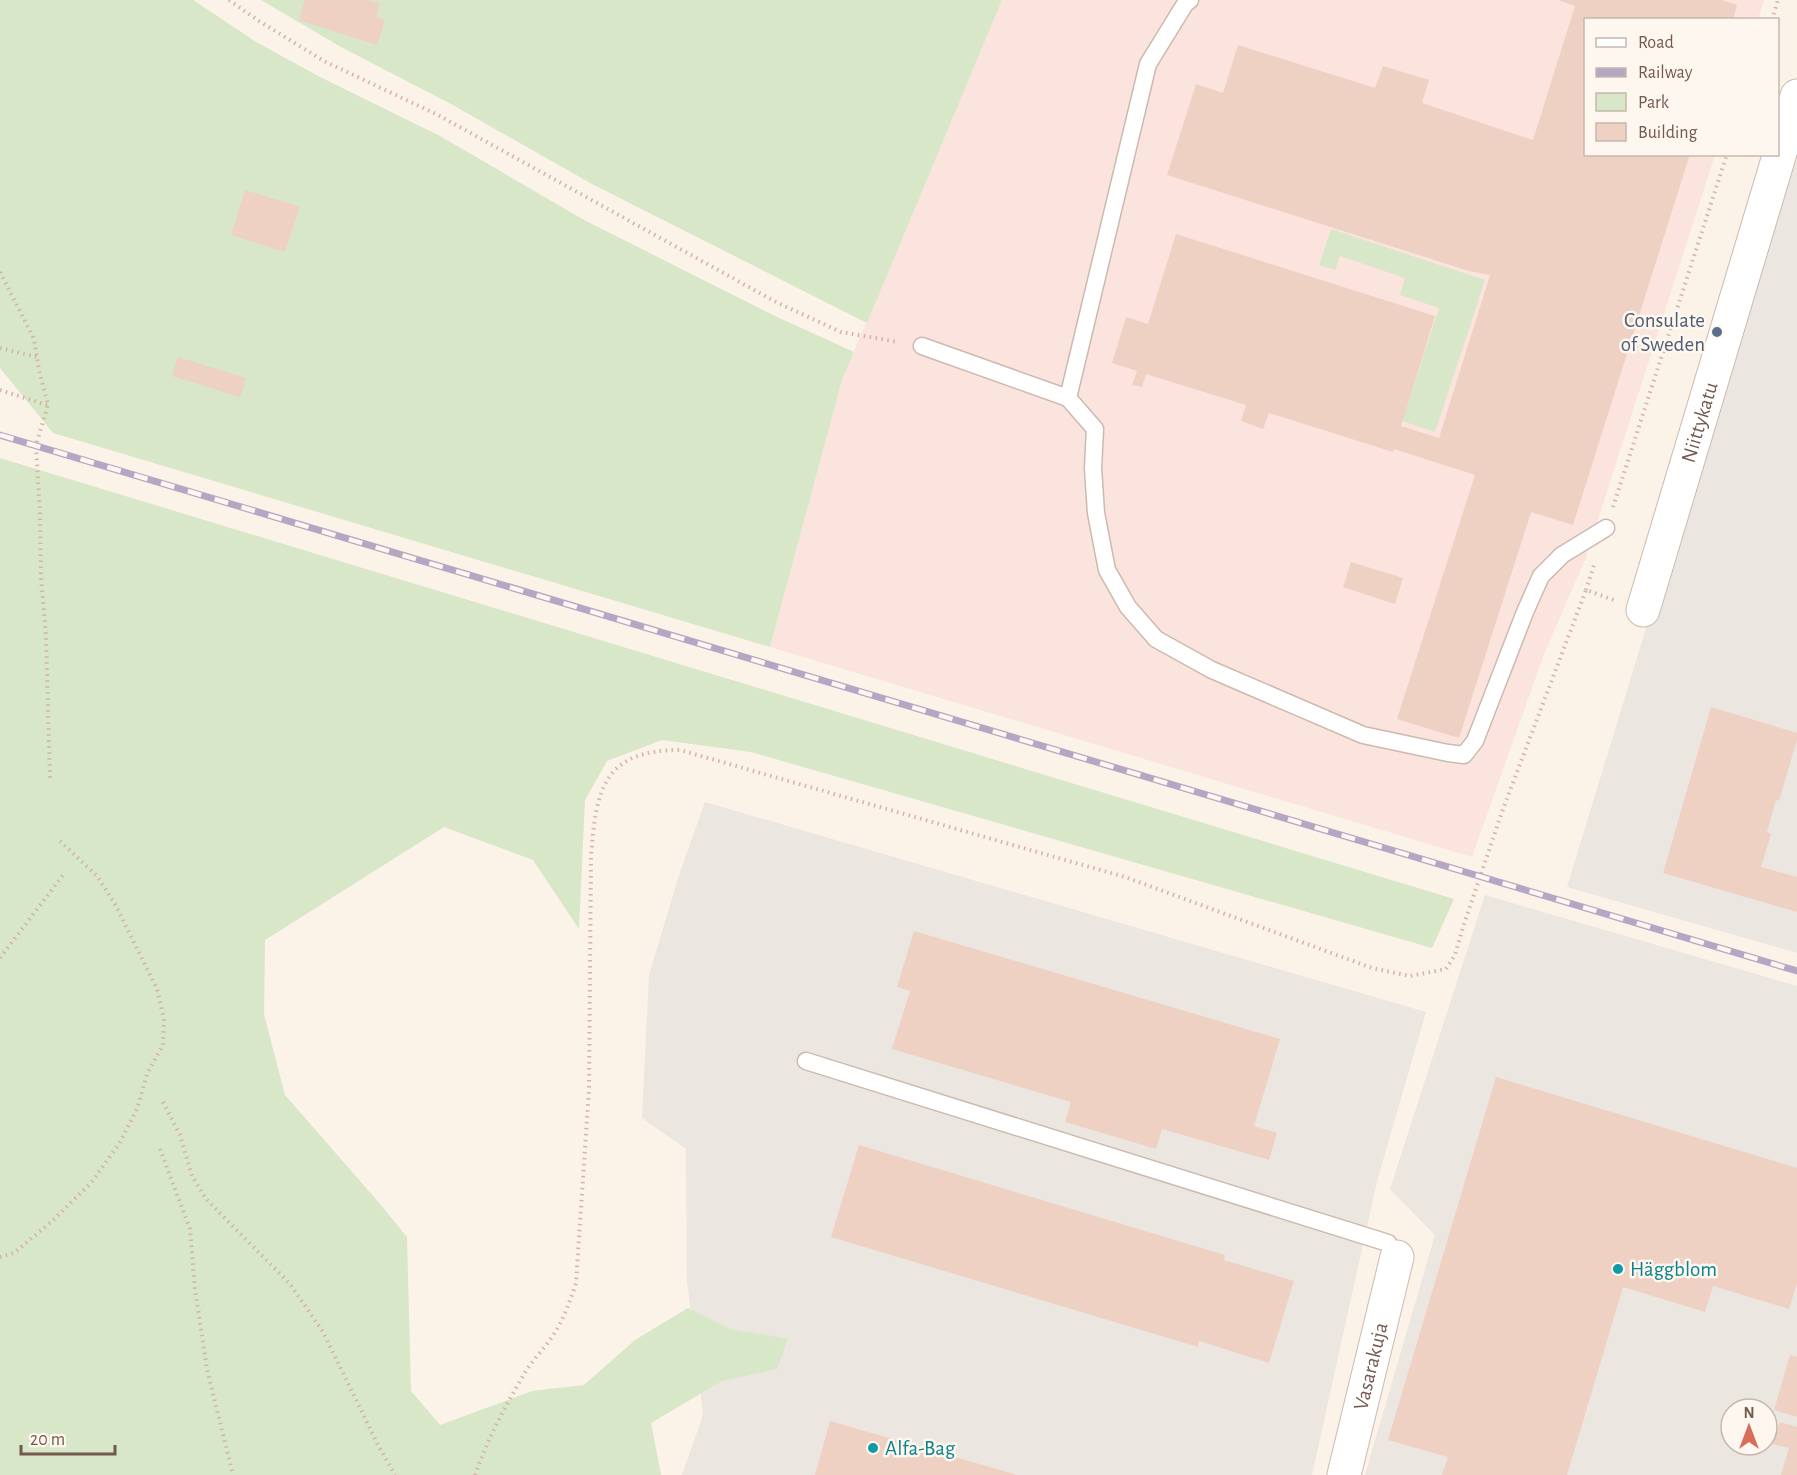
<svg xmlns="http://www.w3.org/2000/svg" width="1797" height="1475" viewBox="0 0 1797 1475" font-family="'Alegreya Sans',sans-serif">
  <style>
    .commercial { fill: #fae4dd }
    .industrial { fill: #ece6e1; fill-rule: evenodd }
    .green { fill: #d7e7c8 }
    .building { fill: #eed1c2 }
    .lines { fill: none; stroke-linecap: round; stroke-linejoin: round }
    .lane-casing { stroke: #ccbaaf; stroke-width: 19 }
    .street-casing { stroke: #ccbaaf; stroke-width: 35 }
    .path { stroke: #d3b4a5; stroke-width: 4; stroke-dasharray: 1.5 4.5; stroke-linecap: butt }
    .lane { stroke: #fff; stroke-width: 16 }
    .street { stroke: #fff; stroke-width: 33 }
    .rail-casing { stroke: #b5a7c4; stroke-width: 7 }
    .rail { stroke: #fef7ef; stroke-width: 4.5; stroke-dasharray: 14; stroke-linecap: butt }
    .service-dot { fill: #5c6f8a; stroke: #fef7ef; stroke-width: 2 }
    .culture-dot { fill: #0f9aa8; stroke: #fef7ef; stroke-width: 2 }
    .labels { text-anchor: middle; stroke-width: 5; stroke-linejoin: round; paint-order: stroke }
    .service-label { font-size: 21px; fill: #4e5e75; stroke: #fef7ef; text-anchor: end }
    .street-label { font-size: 21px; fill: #73594e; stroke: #fef7ef }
    .culture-label { font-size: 21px; fill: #0d838f; stroke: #fef7ef; text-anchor: start }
  </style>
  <rect width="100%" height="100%" fill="#fbf2e8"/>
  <path class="commercial" d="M1002 0H1764L1758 19 1586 20V154L1715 155 1585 560 1544 654 1472 857 770 647 842 380Z"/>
  <g class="industrial">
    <path d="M1794 143 1797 144V953L1567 887Z"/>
    <path d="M705 802 1426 1012 1377 1181 1312 1475H682L703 1415 687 1280 686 1149 642 1118 649 975 680 872Z"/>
    <path d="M1485 895 1797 986V1475H1365L1435 1235 1390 1189ZM1731 1409H1767V1445H1731Z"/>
  </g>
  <g class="green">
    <path d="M0 0H193L256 42 322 78 440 136 584 220 775 316 854 352 842 380 770 647 53 433 0 368Z"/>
    <path d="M261 0H1002L867 323 592 184 451 104 341 47Z"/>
    <path d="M1331 229 1485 280 1435 432 1402 421 1439 308 1400 295 1405 278 1340 256 1335 270 1319 265Z"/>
    <path d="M0 458 1454 899 1432 948 751 752 662 740 607 761 585 800 579 929 533 860 444 827 265 940 264 1014 285 1095 380 1204 407 1237 411 1391 440 1425 532 1391 584 1385 635 1340 688 1308 730 1329 788 1339 777 1369 722 1381 651 1423 661 1475H0Z"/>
  </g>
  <g class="building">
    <path d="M305 0H368L380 4 376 17 385 20 377 45 299 20Z"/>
    <path d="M1558 0H1722L1737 5 1733 20H1586V154H1690L1573 525 1531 512 1459 738 1397 719 1475 475 1394 449 1393 452 1269 413 1263 429 1241 421 1246 405 1146 374 1142 387 1132 385 1137 371 1112 363 1126 317 1148 324 1176 234 1435 316 1401 426 1439 438 1490 275 1469 271 1167 175 1196 84 1223 93 1238 45 1375 88 1383 66 1429 80 1422 103 1533 140 1575 6Z"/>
    <path d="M245 190 300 207 285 252 231 235Z"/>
    <path d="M178 357 246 378 240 397 172 376Z"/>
    <path d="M1351 562 1403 578 1395 604 1343 587Z"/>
    <path d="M1711 707 1797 733V740L1779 801 1776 800 1767 832 1771 834 1761 867 1797 877V912L1663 873Z"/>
    <path d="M914 931 1280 1039 1254 1126 1277 1133 1269 1160 1162 1129 1156 1149 1065 1122 1071 1102 892 1049 910 991 897 987Z"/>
    <path d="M1496 1077 1797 1168V1283L1789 1309 1713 1286 1705 1312 1623 1287 1567 1475H1442L1448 1457 1388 1440Z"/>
    <path d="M859 1145 1225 1255 1224 1260 1294 1281 1269 1363 1199 1341 1198 1347 831 1237Z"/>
    <path d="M1790 1355 1797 1357V1417L1774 1410Z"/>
    <path d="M830 1421 1014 1474V1475H815Z"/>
    <path d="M1780 1422 1797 1427V1475H1781L1789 1448 1773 1444Z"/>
  </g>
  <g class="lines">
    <defs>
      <g id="lane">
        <path d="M1190 0 1185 4 1148 64 1068 398 1095 429 1093 468 1096 513 1107 570 1128 607 1156 639 1212 670 1363 735 1448 753 1464 755 1475 741 1525 612 1541 576 1562 555 1606 528"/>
        <path d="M922 346 1068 398"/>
        <path d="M806 1061 1388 1243 1397 1257"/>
      </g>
      <g id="street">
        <path id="s1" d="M1643 610 1797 96"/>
        <path id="s2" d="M1344 1475 1397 1257"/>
      </g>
    </defs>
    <use href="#lane" class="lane-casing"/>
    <use href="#street" class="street-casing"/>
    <g class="path">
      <path d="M229 0 259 21 324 61 438 115 776 302 841 332 898 342"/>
      <path d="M1772 20 1778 0"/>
      <path d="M0 272 34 339 39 370 48 405 36 445 40 513 41 577 46 636 50 778"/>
      <path d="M0 348 37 357"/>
      <path d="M0 390 47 405"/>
      <path d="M1613 507 1727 154"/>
      <path d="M1586 590 1594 565"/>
      <path d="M0 958 63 875"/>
      <path d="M163 1102 180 1135 192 1176 206 1199 290 1284 323 1332 379 1447 395 1475"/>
      <path d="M160 1149 190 1229 195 1289 207 1369 233 1475"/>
      <path d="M0 1257 14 1253 51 1222 91 1183 119 1144 137 1109 147 1074 163 1045 164 1019 157 989 116 906 98 877 59 840"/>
      <path d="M475 1475C488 1438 506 1404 526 1371 534 1358 546 1347 554 1334 564 1318 570 1301 576 1283L589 1089 591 856C596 790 603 750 680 750L1125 877 1372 968 1410 976 1446 969 1455 955 1464 924 1503 809 1586 590 1614 600"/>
    </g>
    <use href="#lane" class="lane"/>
    <use href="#street" class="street"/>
    <defs>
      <path id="rail" d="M0 435 1797 971"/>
    </defs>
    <use href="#rail" class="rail-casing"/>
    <use href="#rail" class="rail"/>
  </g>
  <circle class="service-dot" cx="1717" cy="332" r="6"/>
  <g class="culture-dot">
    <circle cx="1618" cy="1269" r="6"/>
    <circle cx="873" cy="1448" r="6"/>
  </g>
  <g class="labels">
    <g class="service-label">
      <text x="1705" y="327">Consulate<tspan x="1705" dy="24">of Sweden</tspan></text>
    </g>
    <g class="street-label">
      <text dy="7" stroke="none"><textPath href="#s1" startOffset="196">Niittykatu</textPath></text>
      <text dy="7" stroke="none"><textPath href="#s2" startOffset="112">Vasarakuja</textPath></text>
    </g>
    <g class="culture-label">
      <text x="1630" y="1276">Häggblom</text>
      <text x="885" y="1455">Alfa-Bag</text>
    </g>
  </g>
  <rect x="1584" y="18" width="195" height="138" fill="#fef7ef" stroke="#c6b8af" stroke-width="1.5"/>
  <rect x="1596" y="38" width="30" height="9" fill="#ffffff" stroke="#c6b8af" stroke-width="1.5"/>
  <text x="1638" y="48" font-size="18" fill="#73594e">Road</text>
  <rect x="1596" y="68" width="30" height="9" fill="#b5a7c4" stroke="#c6b8af" stroke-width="1.5"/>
  <text x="1638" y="78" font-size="18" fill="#73594e">Railway</text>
  <rect x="1596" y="93" width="30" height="18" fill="#d7e7c8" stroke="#c6b8af" stroke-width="1.5"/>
  <text x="1638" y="108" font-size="18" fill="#73594e">Park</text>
  <rect x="1596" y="123" width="30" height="18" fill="#eed1c2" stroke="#c6b8af" stroke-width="1.5"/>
  <text x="1638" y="138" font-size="18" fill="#73594e">Building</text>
  <g transform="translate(1749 1427)"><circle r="28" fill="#fef7ef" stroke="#c6b8af" stroke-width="1.5"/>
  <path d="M0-4.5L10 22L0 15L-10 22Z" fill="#da6d59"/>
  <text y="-9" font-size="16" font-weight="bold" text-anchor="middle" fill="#73594e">N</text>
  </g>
  <path d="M21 1445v9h94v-9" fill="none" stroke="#73594e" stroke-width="3"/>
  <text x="30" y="1445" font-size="18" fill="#73594e" stroke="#fef7ef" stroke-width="4.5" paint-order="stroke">20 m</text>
</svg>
